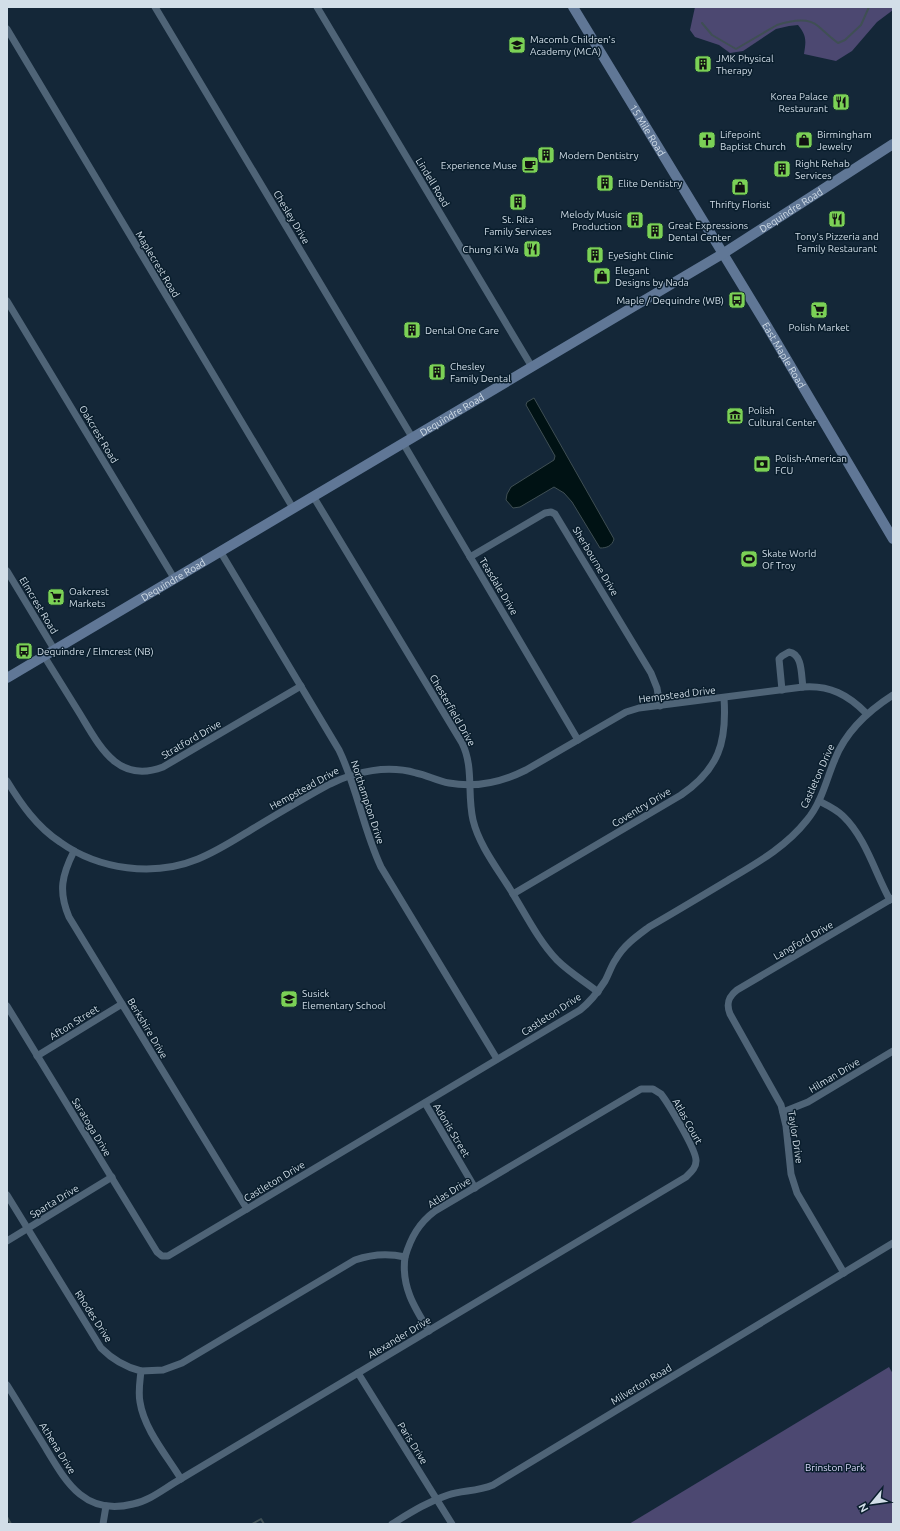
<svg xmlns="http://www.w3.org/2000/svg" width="900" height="1531" viewBox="0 0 900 1531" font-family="Ubuntu,sans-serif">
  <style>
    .green { fill: #4c4871 }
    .water { fill: #001214; stroke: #3f4f54 }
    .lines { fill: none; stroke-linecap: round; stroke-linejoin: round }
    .stream { stroke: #3f4f54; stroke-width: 2 }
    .street { stroke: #4f6477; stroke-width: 7 }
    .secondary { stroke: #607796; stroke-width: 10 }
    .labels { text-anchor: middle; stroke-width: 3; stroke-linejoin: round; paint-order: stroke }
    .poi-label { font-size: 10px; fill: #d2dee8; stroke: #0a1e2d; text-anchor: start }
    .street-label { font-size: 10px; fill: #d2dee8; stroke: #0a1e2d }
    .park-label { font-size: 10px; fill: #dddbfc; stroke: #0a1e2d }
  </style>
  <rect width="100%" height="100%" fill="#142738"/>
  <g class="green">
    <path d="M695 7H893V10L877 22 852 51 836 61 804 54C806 41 807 36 798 25L789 26 776 29 743 51 730 53 719 45 695 37 690 30Z"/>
    <path d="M889 1367 893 1374V1524H629Z"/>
  </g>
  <path class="water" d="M534 398 614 539C612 546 607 548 600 548L572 502 564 493 554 487 520 507 513 508 506 500 507 494 511 487 554 460 555 456 526 405 527 402Z"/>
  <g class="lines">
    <g class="stream">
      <path d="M702 23 712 35 736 49 777 25C789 21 808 17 818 26 825 32 831 38 838 43L845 40 861 25 869 7"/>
      <path d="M7 1517 11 1524"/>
      <path d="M252 1524 261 1519 264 1524"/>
    </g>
    <g class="street">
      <path d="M155 7 412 437"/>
      <path d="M317 7 532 367"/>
      <path d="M7 29 293 508"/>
      <path d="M7 301 174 578"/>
      <path d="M403 443 578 740"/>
      <path d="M313 496 462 743C474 767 467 794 473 820 479 845 497 868 510 889 525 913 538 940 557 960 569 972 584 981 598 992"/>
      <path d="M220 551 339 750C357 787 363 829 381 867L497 1059"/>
      <path d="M470 557 545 513 551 512 555 514 651 673 657 688 660 706"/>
      <path d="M7 571 54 649"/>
      <path d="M44 656C56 675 68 695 80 714 100 747 118 784 163 767L301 686"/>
      <path d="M782 690 779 659 782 656 789 652C803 654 801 676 803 687"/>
      <path d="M7 781C21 804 37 827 60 842 99 870 154 877 198 859 218 851 236 839 254 828 279 813 304 798 330 784 356 771 388 765 416 773 427 775 437 781 449 783 476 788 502 782 526 770L626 712 639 708 803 687C830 685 848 695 866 713"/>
      <path d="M819 801C827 805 836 809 843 816 866 838 875 873 890 900"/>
      <path d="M74 851C62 875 58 891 69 917L247 1209"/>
      <path d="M513 894 681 795C719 769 727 742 724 698"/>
      <path d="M7 1006 157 1252 162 1256H168L580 1010C590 1002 598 992 605 981 609 974 611 966 616 959 624 945 637 936 649 927 675 912 700 897 725 882 755 864 785 848 807 820 822 802 826 780 835 759 846 731 868 711 893 695"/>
      <path d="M37 1056 122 1004"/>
      <path d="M425 1103 475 1188"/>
      <path d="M783 1112 808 1102 893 1051"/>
      <path d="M7 1195 101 1348C113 1360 125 1367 141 1371 140 1381 138 1392 140 1402 144 1429 167 1456 181 1479"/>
      <path d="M7 1241 112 1177"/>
      <path d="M405 1257C401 1286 414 1307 429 1331"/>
      <path d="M844 1273 797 1193 791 1174 786 1126 781 1105 730 1014C726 1004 728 997 737 990L893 898"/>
      <path d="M358 1373 452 1524"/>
      <path d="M7 1385C19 1404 30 1423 42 1442 64 1478 82 1517 133 1504 148 1501 161 1491 174 1483L686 1177C691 1172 696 1168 696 1161 697 1151 668 1103 661 1094L653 1089H641L435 1211C419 1223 411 1237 405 1257 388 1253 372 1254 355 1260L182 1363 163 1370 141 1371"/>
      <path d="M103 1524 106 1506"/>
      <path d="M392 1524C410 1513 427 1502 448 1495 463 1490 476 1492 493 1485L893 1243"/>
    </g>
    <g class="secondary">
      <path id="s1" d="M573 7 767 326 893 539"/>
      <path id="s2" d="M7 678 724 253 893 144"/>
    </g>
  </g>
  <defs>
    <symbol id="school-square" viewBox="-11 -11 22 22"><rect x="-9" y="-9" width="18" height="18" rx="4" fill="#7bd156" stroke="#0a1e2d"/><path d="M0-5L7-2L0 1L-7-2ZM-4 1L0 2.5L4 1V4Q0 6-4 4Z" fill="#111"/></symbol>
    <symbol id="building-square" viewBox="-11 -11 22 22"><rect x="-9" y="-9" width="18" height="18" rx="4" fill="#7bd156" stroke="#0a1e2d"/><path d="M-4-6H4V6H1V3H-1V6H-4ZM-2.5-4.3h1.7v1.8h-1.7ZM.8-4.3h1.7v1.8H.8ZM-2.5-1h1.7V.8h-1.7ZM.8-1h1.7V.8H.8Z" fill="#111"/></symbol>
    <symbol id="restaurant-square" viewBox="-11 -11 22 22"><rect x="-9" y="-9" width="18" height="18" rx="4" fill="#7bd156" stroke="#0a1e2d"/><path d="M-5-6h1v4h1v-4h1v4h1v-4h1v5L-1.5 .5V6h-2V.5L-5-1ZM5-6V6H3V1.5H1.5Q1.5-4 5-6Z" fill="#111"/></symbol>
    <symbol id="church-square" viewBox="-11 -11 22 22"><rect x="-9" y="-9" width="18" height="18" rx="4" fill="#7bd156" stroke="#0a1e2d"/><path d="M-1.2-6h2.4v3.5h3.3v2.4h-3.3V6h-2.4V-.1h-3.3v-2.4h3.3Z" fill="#111"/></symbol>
    <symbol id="shop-square" viewBox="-11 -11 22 22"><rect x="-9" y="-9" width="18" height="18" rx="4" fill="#7bd156" stroke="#0a1e2d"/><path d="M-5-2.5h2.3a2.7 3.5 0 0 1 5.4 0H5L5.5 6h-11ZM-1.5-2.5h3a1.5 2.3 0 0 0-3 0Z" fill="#111"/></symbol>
    <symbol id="cafe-square" viewBox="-11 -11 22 22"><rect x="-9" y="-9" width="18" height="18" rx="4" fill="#7bd156" stroke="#0a1e2d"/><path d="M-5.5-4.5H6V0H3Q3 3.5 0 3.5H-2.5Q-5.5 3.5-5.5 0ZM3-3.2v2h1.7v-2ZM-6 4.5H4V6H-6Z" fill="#111"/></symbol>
    <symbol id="bus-square" viewBox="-11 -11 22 22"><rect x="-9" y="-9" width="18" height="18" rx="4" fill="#7bd156" stroke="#0a1e2d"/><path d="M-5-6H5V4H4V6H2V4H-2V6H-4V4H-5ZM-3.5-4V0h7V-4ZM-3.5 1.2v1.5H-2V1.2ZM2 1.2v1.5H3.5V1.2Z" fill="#111"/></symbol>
    <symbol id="supermarket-square" viewBox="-11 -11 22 22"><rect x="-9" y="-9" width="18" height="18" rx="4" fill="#7bd156" stroke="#0a1e2d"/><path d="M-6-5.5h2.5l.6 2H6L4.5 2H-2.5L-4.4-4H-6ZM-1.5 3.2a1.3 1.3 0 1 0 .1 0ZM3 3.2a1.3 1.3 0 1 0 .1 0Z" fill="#111"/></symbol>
    <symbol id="museum-square" viewBox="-11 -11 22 22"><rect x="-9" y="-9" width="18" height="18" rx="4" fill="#7bd156" stroke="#0a1e2d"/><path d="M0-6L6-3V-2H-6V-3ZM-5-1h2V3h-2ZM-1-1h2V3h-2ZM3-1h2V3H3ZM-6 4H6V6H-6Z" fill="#111"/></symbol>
    <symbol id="bank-square" viewBox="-11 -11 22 22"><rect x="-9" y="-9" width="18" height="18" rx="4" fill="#7bd156" stroke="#0a1e2d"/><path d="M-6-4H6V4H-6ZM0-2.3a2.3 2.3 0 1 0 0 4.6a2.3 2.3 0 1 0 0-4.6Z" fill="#111"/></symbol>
    <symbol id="stadium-square" viewBox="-11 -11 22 22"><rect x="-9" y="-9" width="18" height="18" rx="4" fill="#7bd156" stroke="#0a1e2d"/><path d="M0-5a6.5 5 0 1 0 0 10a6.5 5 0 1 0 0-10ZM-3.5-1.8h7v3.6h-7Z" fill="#111"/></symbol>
  </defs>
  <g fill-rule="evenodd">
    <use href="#school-square" x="507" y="35" width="20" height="20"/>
    <use href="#building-square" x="693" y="54" width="20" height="20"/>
    <use href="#restaurant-square" x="831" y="92" width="20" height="20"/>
    <use href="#church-square" x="697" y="130" width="20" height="20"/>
    <use href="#shop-square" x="794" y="130" width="20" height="20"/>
    <use href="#building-square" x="536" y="145" width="20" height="20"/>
    <use href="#cafe-square" x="520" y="155" width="20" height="20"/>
    <use href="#building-square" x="772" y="159" width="20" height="20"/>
    <use href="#building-square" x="595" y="173" width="20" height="20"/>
    <use href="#shop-square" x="730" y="177" width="20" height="20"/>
    <use href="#building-square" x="508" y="192" width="20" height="20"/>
    <use href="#restaurant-square" x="827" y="209" width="20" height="20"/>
    <use href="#building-square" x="625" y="210" width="20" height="20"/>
    <use href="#building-square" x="645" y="221" width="20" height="20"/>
    <use href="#restaurant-square" x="522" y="239" width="20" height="20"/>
    <use href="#building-square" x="585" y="245" width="20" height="20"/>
    <use href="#shop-square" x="592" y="266" width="20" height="20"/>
    <use href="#bus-square" x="727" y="290" width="20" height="20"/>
    <use href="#supermarket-square" x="809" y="300" width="20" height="20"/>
    <use href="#building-square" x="402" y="320" width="20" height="20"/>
    <use href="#building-square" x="427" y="362" width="20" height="20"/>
    <use href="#museum-square" x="725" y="406" width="20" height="20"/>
    <use href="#bank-square" x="752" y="454" width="20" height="20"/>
    <use href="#stadium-square" x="739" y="549" width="20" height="20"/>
    <use href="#supermarket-square" x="46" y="587" width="20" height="20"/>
    <use href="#bus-square" x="14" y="641" width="20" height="20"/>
    <use href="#school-square" x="279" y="989" width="20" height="20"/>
  </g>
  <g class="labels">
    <g class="poi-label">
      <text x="530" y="43">Macomb Children's<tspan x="530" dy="12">Academy (MCA)</tspan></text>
      <text x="716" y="62">JMK Physical<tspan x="716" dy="12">Therapy</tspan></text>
      <text x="828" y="100" text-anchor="end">Korea Palace<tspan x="828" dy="12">Restaurant</tspan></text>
      <text x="720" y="138">Lifepoint<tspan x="720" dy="12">Baptist Church</tspan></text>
      <text x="817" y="138">Birmingham<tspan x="817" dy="12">Jewelry</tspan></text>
      <text x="559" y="159">Modern Dentistry</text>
      <text x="795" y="167">Right Rehab<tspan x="795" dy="12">Services</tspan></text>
      <text x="517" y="169" text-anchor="end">Experience Muse</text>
      <text x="618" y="187">Elite Dentistry</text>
      <text x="740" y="208" text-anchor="middle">Thrifty Florist</text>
      <text x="622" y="218" text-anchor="end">Melody Music<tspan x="622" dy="12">Production</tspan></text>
      <text x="518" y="223" text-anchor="middle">St. Rita<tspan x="518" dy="12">Family Services</tspan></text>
      <text x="668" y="229">Great Expressions<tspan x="668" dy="12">Dental Center</tspan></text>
      <text x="837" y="240" text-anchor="middle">Tony's Pizzeria and<tspan x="837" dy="12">Family Restaurant</tspan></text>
      <text x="519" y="253" text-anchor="end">Chung Ki Wa</text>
      <text x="608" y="259">EyeSight Clinic</text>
      <text x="615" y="274">Elegant<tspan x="615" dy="12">Designs by Nada</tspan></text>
      <text x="724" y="304" text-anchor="end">Maple / Dequindre (WB)</text>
      <text x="819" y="331" text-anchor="middle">Polish Market</text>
      <text x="425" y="334">Dental One Care</text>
      <text x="450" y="370">Chesley<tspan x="450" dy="12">Family Dental</tspan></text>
      <text x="748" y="414">Polish<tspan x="748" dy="12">Cultural Center</tspan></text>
      <text x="775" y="462">Polish-American<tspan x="775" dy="12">FCU</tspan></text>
      <text x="762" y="557">Skate World<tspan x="762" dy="12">Of Troy</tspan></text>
      <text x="69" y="595">Oakcrest<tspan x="69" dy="12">Markets</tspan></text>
      <text x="37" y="655">Dequindre / Elmcrest (NB)</text>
      <text x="302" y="997">Susick<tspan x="302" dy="12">Elementary School</tspan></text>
    </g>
    <g class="street-label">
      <text dy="4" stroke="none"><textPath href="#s1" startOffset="144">15 Mile Road</textPath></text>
      <text transform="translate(433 182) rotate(59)" y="4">Lindell Road</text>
      <text dy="4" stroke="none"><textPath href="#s2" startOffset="913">Dequindre Road</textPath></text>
      <text transform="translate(292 217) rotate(59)" y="4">Chesley Drive</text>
      <text transform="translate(158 264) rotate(59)" y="4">Maplecrest Road</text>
      <text dy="4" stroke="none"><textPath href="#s1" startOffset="407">East Maple Road</textPath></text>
      <text dy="4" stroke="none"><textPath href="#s2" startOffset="517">Dequindre Road</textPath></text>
      <text transform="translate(99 434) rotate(59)" y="4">Oakcrest Road</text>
      <text transform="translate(596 561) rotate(59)" y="4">Sherbourne Drive</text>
      <text dy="4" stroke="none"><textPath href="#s2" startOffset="193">Dequindre Road</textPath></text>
      <text transform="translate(499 586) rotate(59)" y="4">Teasdale Drive</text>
      <text transform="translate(39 605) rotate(59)" y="4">Elmcrest Road</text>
      <text transform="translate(677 694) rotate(-7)" y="4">Hempstead Drive</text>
      <text transform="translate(453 710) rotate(60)" y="4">Chesterfield Drive</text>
      <text transform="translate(191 739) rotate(-30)" y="4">Stratford Drive</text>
      <text transform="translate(817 776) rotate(-66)" y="4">Castleton Drive</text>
      <text transform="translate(304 788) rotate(-29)" y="4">Hempstead Drive</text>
      <text transform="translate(368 802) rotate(72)" y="4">Northampton Drive</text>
      <text transform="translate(641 807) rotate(-31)" y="4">Coventry Drive</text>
      <text transform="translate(803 940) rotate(-30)" y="4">Langford Drive</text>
      <text transform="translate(551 1014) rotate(-33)" y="4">Castleton Drive</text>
      <text transform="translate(74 1022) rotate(-32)" y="4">Afton Street</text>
      <text transform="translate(148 1028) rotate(59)" y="4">Berkshire Drive</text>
      <text transform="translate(834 1075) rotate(-31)" y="4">Hilman Drive</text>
      <text transform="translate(688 1121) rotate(61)" y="4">Atlas Court</text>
      <text transform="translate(92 1127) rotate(59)" y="4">Saratoga Drive</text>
      <text transform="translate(452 1130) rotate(59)" y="4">Adonis Street</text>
      <text transform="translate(796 1137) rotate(81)" y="4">Taylor Drive</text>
      <text transform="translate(274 1181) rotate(-31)" y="4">Castleton Drive</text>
      <text transform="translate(449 1192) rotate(-32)" y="4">Atlas Drive</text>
      <text transform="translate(54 1201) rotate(-31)" y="4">Sparta Drive</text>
      <text transform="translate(94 1316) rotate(57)" y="4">Rhodes Drive</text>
      <text transform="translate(399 1337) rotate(-31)" y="4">Alexander Drive</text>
      <text transform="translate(641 1384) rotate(-31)" y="4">Milverton Road</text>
      <text transform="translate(413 1443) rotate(58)" y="4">Paris Drive</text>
      <text transform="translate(58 1448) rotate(58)" y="4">Athena Drive</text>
    </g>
    <g class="park-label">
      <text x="835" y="1471">Brinston Park</text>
    </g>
  </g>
  <rect width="900" height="1531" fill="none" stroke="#d2dee8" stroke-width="16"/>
  <g transform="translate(872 1503) rotate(241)" stroke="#0a1e2d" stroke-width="3" paint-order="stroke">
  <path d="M0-3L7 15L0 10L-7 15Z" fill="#d2dee8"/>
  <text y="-6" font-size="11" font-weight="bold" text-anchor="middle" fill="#d2dee8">N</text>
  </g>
</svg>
